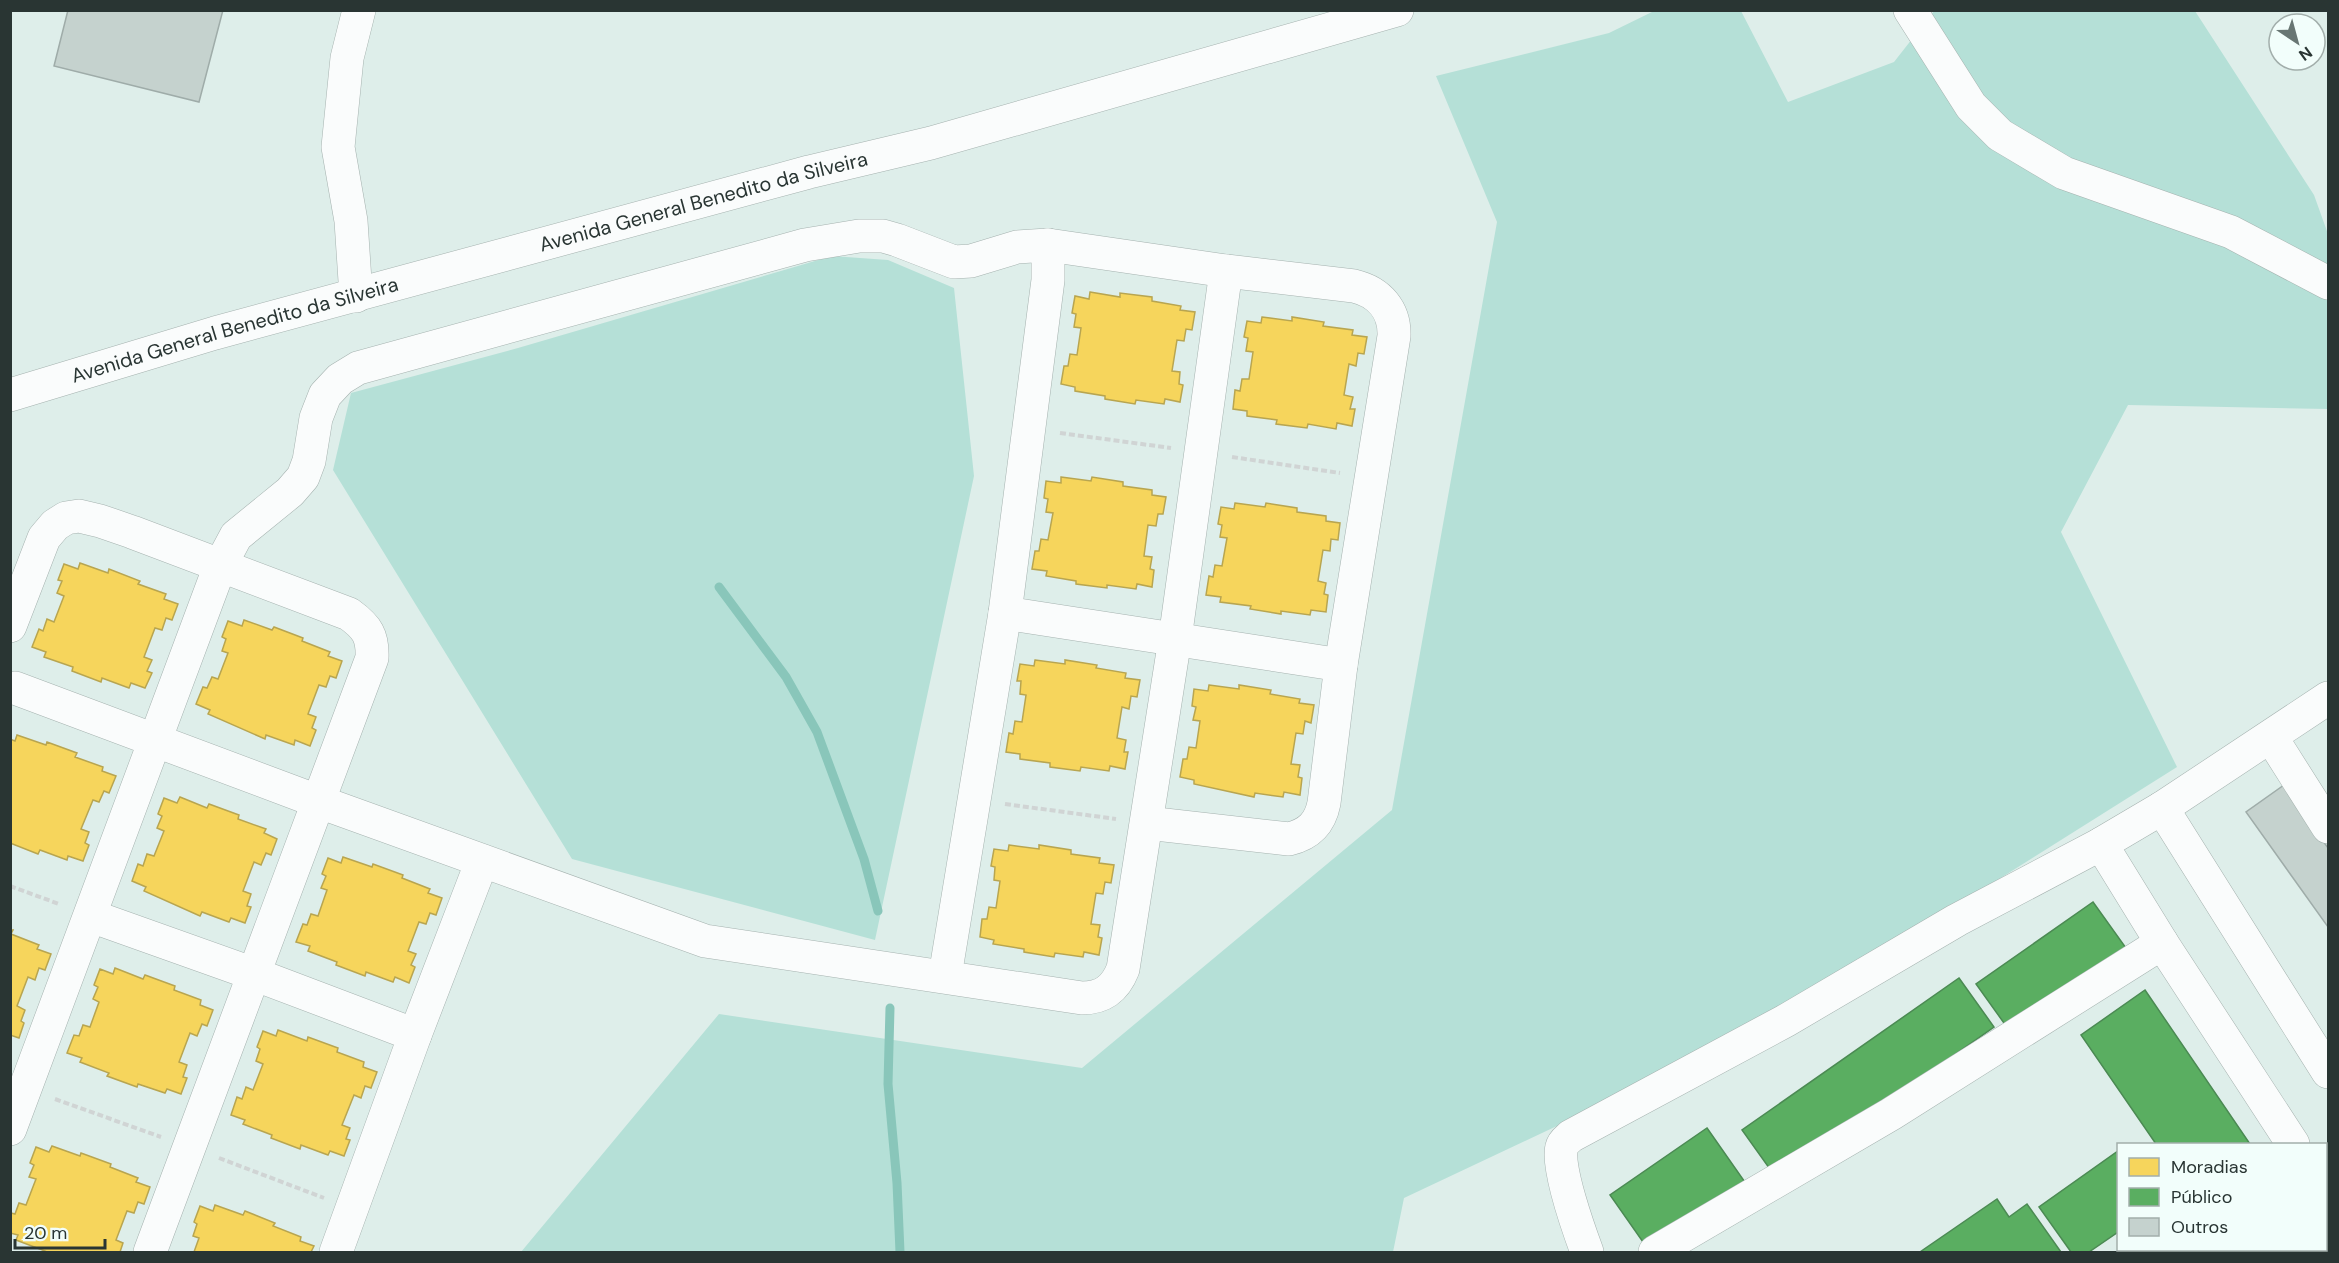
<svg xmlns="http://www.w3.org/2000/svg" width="2339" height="1263" viewBox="0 0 2339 1263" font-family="'DM Sans',sans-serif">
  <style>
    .green { fill: #b5e0d7 }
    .homes { fill: #f6d55c; stroke: #b8a550; stroke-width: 1.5 }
    .public { fill: #5aae61; stroke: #4b8a53; stroke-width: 1.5 }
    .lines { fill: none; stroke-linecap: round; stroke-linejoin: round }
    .stream { stroke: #89c6ba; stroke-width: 9 }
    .building { fill: #c5d2ce; stroke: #9faca9; stroke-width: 1.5 }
    .minor-casing { stroke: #a5b2af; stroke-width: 34 }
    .major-casing { stroke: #a5b2af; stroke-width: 34 }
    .path { stroke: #d0d4d4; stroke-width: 4; stroke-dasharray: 6 3; stroke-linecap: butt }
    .minor { stroke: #fafcfc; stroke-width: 33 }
    .major { stroke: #fafcfc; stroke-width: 33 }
    .labels { text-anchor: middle; stroke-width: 6; stroke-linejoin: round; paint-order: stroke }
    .street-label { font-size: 20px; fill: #293533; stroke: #f2fefb }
  </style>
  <rect width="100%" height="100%" fill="#deeeea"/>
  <g class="green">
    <path d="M1654 11H1741L1788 102 1894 62 1934 11H2195L2314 195 2328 234V409L2128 405 2061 532 2177 767 1754 1033 1404 1198 1393 1252H521L719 1014 1082 1068 1392 810 1497 222 1436 76 1609 33Z"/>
    <path d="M832 256 888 260 954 288 974 476 875 940 572 859 333 470 351 393 518 348Z"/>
  </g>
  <g class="homes">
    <path d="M1090 292 1120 297V293L1152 297V301L1181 306 1180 310 1195 312 1192 330 1186 329 1184 341 1177 340 1172 371 1180 372 1179 384 1183 385 1180 402 1165 399 1164 404 1136 400 1135 404 1105 399V396L1075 391V387L1061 384 1064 366H1068L1070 354 1077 355 1081 328 1074 327 1076 314 1072 313 1075 296 1089 299Z"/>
    <path d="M1262 317 1292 321V317L1324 322 1323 326 1353 330 1352 335 1367 337 1364 354 1358 353 1356 366 1349 364 1344 395 1353 397 1350 409H1355L1352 426 1337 423 1336 429 1308 424 1307 428 1276 424 1277 420 1247 416V411L1233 409 1235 390 1240 391 1242 379H1249L1253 352 1246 351 1248 338 1244 337 1247 321 1261 323Z"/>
    <path d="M1061 477 1091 481 1092 477 1123 482V486L1152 490V495L1166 497 1163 514H1158L1156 526 1148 525 1144 556 1152 557 1150 569 1154 570 1152 587 1137 584 1136 589 1107 585V588L1076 584V581L1046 576 1047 571 1032 569 1035 551H1039L1041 539 1048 540 1053 513 1046 512 1048 499 1044 498 1046 481 1061 483Z"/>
    <path d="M1235 503 1265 507 1266 503 1297 508V512L1326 516V521L1340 523 1338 540 1331 539 1330 551 1323 550 1318 581 1326 583 1324 594 1328 595 1326 612 1311 610 1310 615 1281 611V614L1250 609 1251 606 1220 602 1221 597 1206 595 1209 576 1213 577 1215 565 1222 566 1227 538 1220 537 1222 525 1218 524 1221 507 1234 509Z"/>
    <path d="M80 563 108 573 109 569 140 581 138 584 166 594 164 599 178 604 172 620 166 618 162 630 155 628 144 657 152 660 147 671 152 673 145 688 131 683 129 688 102 678 101 682 72 671 73 667 44 657 46 652 32 647 39 629 43 631 47 619 54 622 64 596 57 593 62 581 58 580 64 564 78 569Z"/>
    <path d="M244 620 272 630 274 627 303 638 302 641 330 652 328 656 342 661 336 678 330 676 326 687 319 685 308 714 316 717 312 728 316 730 310 746 295 740 294 745 266 735 265 739 208 714 210 710 196 704 203 687 207 688 212 677 218 679 228 653 222 651 226 639 222 637 228 621 242 626Z"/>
    <path d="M1035 660 1065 664V660L1097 665 1096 668 1126 673 1125 678 1140 680 1137 697 1131 696 1129 709 1122 707 1117 738 1126 740 1124 752H1128L1125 769 1110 766 1109 771 1081 767 1080 771 1050 767V763L1020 759V754L1006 752 1009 733 1013 734 1015 721 1022 722 1026 695 1020 694 1021 681H1017L1020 664 1034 666Z"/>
    <path d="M1209 685 1239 689V685L1271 690 1270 694 1300 699 1299 703 1314 705 1311 723 1305 721 1303 734 1296 733 1291 764 1300 765 1298 777 1302 778 1300 795 1284 792 1283 797 1255 793 1254 797 1194 784V780L1180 777 1183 759H1187L1189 747 1196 748 1200 721 1193 720 1196 707 1192 706 1194 689 1208 691Z"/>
    <path d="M17 735 46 745 47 742 77 753 75 757 103 767 102 771 116 776 109 793 104 791 99 802 93 800 81 829 89 832 85 843 89 845 83 861 68 856 67 860 40 850 38 854 10 843V739L15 741Z"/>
    <path d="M180 797 207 808 209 804 239 815 238 819 266 829 264 833 277 839 271 855 266 853 261 865 254 862 243 891 251 894 247 906 251 907 245 923 231 918 229 922 202 912 200 916 144 891 146 887 132 881 138 864 143 866 147 854 154 856 164 831 157 828 162 816 158 814 164 798 177 803Z"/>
    <path d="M1009 845 1039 849V845L1071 850V854L1100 858 1099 863 1114 865 1111 883 1105 882 1103 894 1096 893 1091 924 1100 925 1098 937 1102 938 1099 955 1084 952 1083 957 1055 953 1054 957 1024 952V949L993 944 994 940 980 937 982 919H987L989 907 996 908 1000 881 994 880 995 867 991 866 994 849 1008 851Z"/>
    <path d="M343 857 372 867 373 864 403 875 402 878 430 889 428 893 442 898 436 915 430 913 426 924 419 922 408 951 416 954 411 965 415 967 409 983 395 977 393 982 366 972 365 976 336 965 337 962 308 951 310 946 296 942 303 924 307 925 311 914 318 916 327 890 321 888 326 876 322 874 328 858 341 863Z"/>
    <path d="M10 930H13L11 934 39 945 37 949 51 954 45 970 39 968 35 980 28 977 17 1006 25 1010 21 1021 24 1023 19 1038 10 1035Z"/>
    <path d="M115 968 143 979 145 975 175 986 174 990 201 1000 200 1005 213 1010 207 1026 202 1024 197 1036 190 1033 179 1062 187 1065 183 1077 187 1078 181 1094 167 1089 165 1093 138 1084 137 1087 107 1076 109 1073 80 1062 82 1058 67 1053 74 1035 79 1036 83 1025 90 1027 99 1002 93 999 98 987 94 985 100 969 113 974Z"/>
    <path d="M278 1030 307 1041 308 1037 338 1048 337 1052 364 1062 363 1067 377 1072 371 1088 365 1086 361 1098 354 1095 342 1125 350 1128 346 1139 350 1140 344 1156 330 1151 328 1155 301 1145 300 1149 271 1138 272 1135 243 1124 245 1120 231 1115 237 1097 242 1099 246 1087 253 1090 263 1064 256 1061 260 1049 257 1047 263 1031 276 1036Z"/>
    <path d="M52 1146 80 1156 81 1153 111 1164 110 1167 138 1178 136 1182 150 1187 144 1204 138 1202 134 1213 127 1211 116 1240 123 1243 120 1252H44L45 1251 16 1240 18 1235 10 1233 11 1213 15 1214 19 1203 26 1205 36 1179 29 1177 34 1165 30 1163 36 1147 49 1152Z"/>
    <path d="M215 1205 243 1215 245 1211 275 1223 273 1226 301 1237 300 1241 314 1246 311 1252H194L199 1238 193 1236 197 1224 194 1222 200 1206 213 1211Z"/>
  </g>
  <g class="public">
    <path d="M2093 902 2126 948 2009 1030 1976 984Z"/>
    <path d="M1959 978 1994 1027 1777 1179 1742 1130Z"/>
    <path d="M2145 990 2250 1144H2156L2081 1035Z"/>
    <path d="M1707 1128 1747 1185 1650 1252 1610 1195Z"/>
    <path d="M2118 1151V1232L2089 1252H2071L2039 1207Z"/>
    <path d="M1997 1199 2009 1217 2027 1204 2061 1252H1920Z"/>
    <path d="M2228 1250H2322L2324 1252H2230Z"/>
  </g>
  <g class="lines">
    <g class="stream">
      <path d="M719 587 786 677 817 732 864 859 878 911"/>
      <path d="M890 1008 888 1084 897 1183 900 1252"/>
    </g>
  </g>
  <g class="building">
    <path d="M68 10H223L199 102 54 66Z"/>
    <path d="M2284 785 2328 848V927L2246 812Z"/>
  </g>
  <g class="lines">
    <defs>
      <g id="minor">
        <path d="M1910 10 1971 106 2000 135 2064 173 2231 232 2328 283"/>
        <path d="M356 296 351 221 338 147 347 58 359 10"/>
        <path d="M1005 613 1341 665"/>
        <path d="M10 626 44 538 55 525 66 518 79 516 100 521 132 532 349 614C367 627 373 636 372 658L150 1252"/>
        <path d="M15 688 317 801 705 941 1082 998C1103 998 1115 989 1123 969L1175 639 1226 271"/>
        <path d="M2271 737 2328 827"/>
        <path d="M2162 808 2328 1072"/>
        <path d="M2101 844 2162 943 2293 1144"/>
        <path d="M91 916 254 974 415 1035"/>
        <path d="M945 976 1005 613 1048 280V245"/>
        <path d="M10 1129 220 566 236 536 290 492 303 477 309 461 316 418 325 395 340 379 358 368 805 245 859 236H883L897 240 954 262 971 261 1017 247 1048 245 1226 271 1354 286C1379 292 1395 310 1394 336L1341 665 1324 803C1320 823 1310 834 1289 839L1147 823"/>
        <path d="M2326 1195 2328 1199"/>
        <path d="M336 1252 415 1035 482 861"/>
        <path d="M1587 1252C1580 1233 1555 1164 1562 1147 1563 1142 1568 1139 1571 1136L1785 1021 1957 920 2101 844 2162 808 2328 698"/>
        <path d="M1655 1252 1891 1114 2162 943"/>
      </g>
      <g id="major">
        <path id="s1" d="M10 395 215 333 809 172 931 143 1397 10"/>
      </g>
    </defs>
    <use href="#minor" class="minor-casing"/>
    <use href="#major" class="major-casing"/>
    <g class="path">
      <path d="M1060 433 1171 448"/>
      <path d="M1232 457 1340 473"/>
      <path d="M1005 804 1116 819"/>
      <path d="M10 886 59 904"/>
      <path d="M55 1099 161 1137"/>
      <path d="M219 1158 324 1198"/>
      <path d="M2149 1250 2151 1252"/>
      <path d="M2127 1252 2132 1250"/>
    </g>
    <use href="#minor" class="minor"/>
    <use href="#major" class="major"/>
  </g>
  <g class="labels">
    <g class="street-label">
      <text dy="7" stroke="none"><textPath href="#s1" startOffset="720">Avenida General Benedito da Silveira</textPath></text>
      <text dy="7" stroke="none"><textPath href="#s1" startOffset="234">Avenida General Benedito da Silveira</textPath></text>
    </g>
  </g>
  <rect width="2339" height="1263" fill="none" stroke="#293533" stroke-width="24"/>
  <rect x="2117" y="1143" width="210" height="108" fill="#f2fefb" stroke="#a2aeab" stroke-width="1.5"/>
  <rect x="2129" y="1158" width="30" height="18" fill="#f6d55c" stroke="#a2aeab" stroke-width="1.5"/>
  <text x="2171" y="1173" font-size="18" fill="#293533">Moradias</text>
  <rect x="2129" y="1188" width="30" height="18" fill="#5aae61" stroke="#a2aeab" stroke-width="1.5"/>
  <text x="2171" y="1203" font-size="18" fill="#293533">Público</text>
  <rect x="2129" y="1218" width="30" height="18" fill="#c5d2ce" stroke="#a2aeab" stroke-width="1.5"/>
  <text x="2171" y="1233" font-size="18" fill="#293533">Outros</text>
  <g transform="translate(2297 42) rotate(144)"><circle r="28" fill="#f2fefb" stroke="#a2aeab" stroke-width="1.5"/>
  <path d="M0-4.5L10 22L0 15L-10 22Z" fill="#687673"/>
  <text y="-9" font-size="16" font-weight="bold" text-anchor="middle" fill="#293533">N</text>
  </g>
  <path d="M15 1239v9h90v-9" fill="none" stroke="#293533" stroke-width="3"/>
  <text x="24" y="1239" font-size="18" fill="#293533" stroke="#f2fefb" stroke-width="4.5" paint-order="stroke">20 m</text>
</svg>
